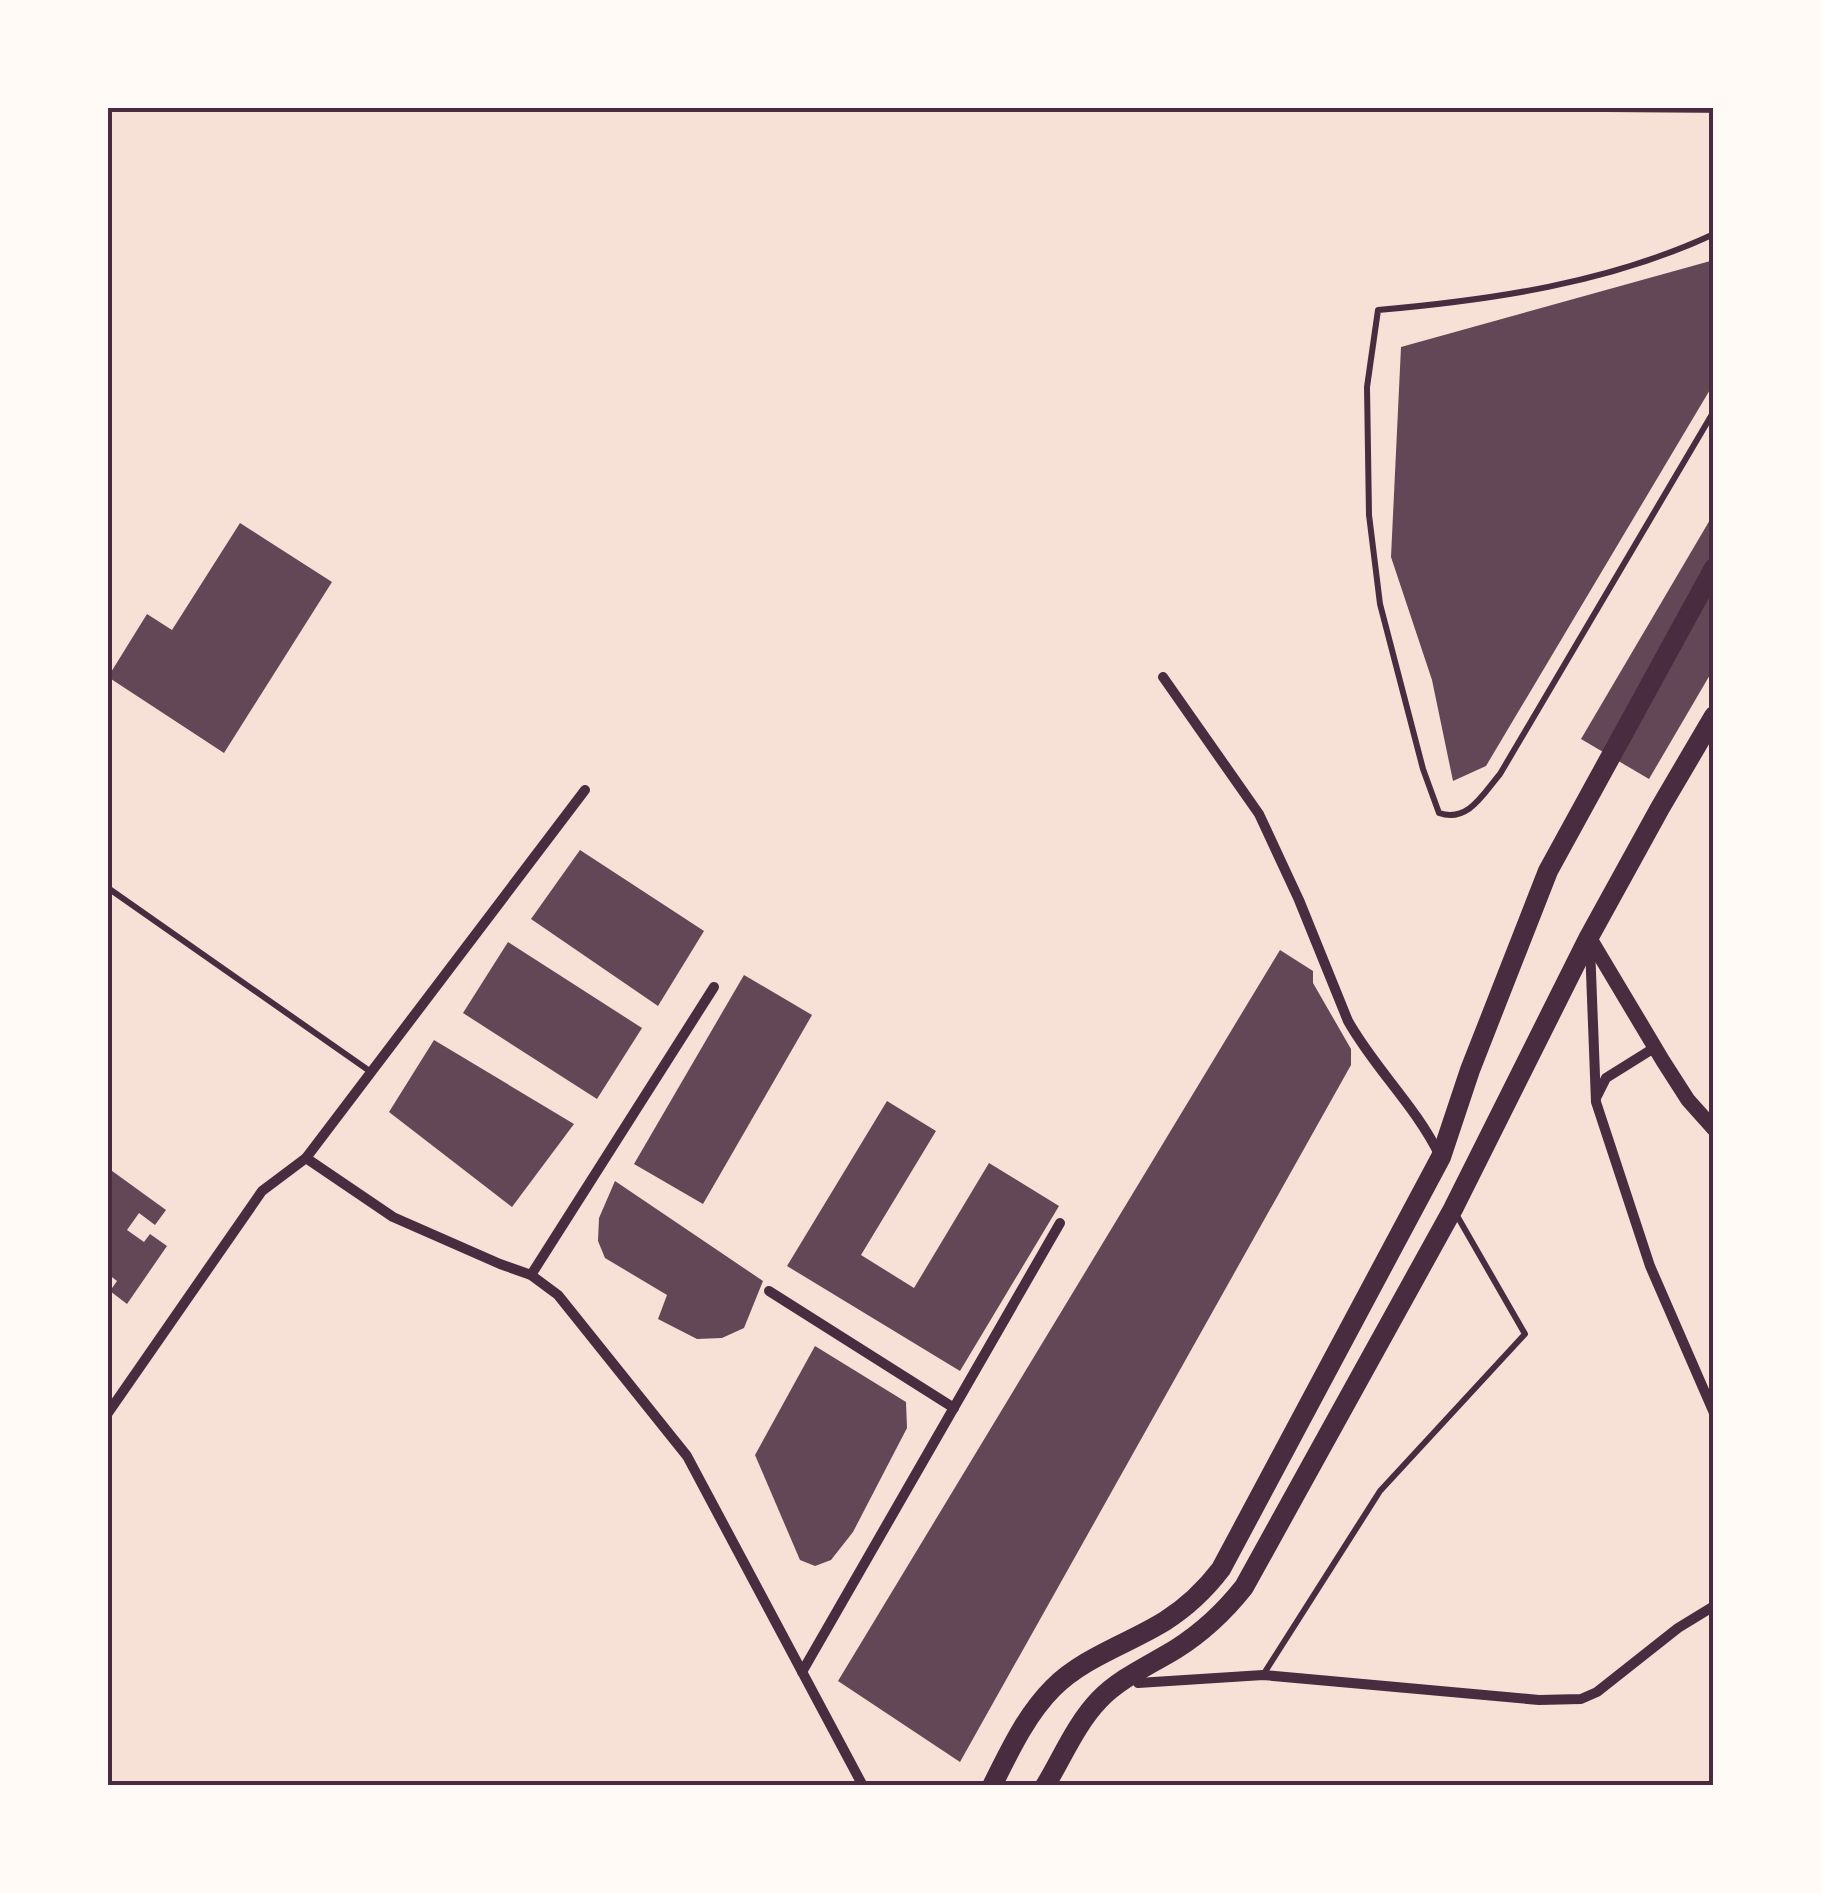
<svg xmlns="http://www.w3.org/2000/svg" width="1821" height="1893" viewBox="0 0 1821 1893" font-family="'Crimson Pro',serif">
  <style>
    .building { fill: #644757 }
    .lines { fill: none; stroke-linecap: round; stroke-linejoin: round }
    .service { stroke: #4a2c40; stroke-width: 6 }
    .minor { stroke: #4a2c40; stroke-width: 10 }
    .tertiary { stroke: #4a2c40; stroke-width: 15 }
    .trunk { stroke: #4a2c40; stroke-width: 20 }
    .neatline { fill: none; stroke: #4a2c40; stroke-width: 4 }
  </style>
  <rect width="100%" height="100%" fill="#f7e1d7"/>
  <g class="building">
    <path d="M1493 108H1714V113L1493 111Z"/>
    <path d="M1714 260V383L1486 766 1453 781 1432 680 1391 557 1401 347Z"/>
    <path d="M1714 513V668L1649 779 1581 739Z"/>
    <path d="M240 523 332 582 224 753 108 677 147 614 172 630Z"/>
    <path d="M580 850 704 931 658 1006 531 919Z"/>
    <path d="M508 942 642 1028 597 1099 463 1013Z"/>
    <path d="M1280 950 1313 971V983L1351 1049V1065L960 1762 838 1681Z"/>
    <path d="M744 975 812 1015 703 1204 634 1164Z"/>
    <path d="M434 1040 574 1124 512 1207 389 1112Z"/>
    <path d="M887 1101 936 1131 861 1255 914 1288 989 1163 1059 1206 960 1371 787 1266Z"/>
    <path d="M108 1168 166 1210 155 1225 139 1213 127 1230 144 1242 150 1234 167 1246 127 1304 110 1291 117 1281 108 1274Z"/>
    <path d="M615 1181 763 1281 744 1328 722 1338 697 1339 658 1319 667 1295 605 1258 598 1241 599 1218Z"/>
    <path d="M815 1346 906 1402 907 1428 853 1532 831 1560 815 1566 800 1560 755 1455Z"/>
  </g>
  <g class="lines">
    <g class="service">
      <path d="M1714 234C1609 283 1492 300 1378 310L1367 387 1369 515 1380 604 1423 769 1439 813C1468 823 1483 794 1500 774L1714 411"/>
      <path d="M108 888 371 1072"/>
      <path d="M1263 1675 1380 1491 1525 1334 1456 1214"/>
    </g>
    <g class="minor">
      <path d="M1163 677 1259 814 1299 900 1348 1021C1375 1069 1415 1105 1440 1156"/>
      <path d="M1590 946 1596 1102 1650 1266 1714 1413"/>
      <path d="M1597 1096 1606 1078 1654 1048"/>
      <path d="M306 1158 393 1217 500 1264 531 1275 558 1295 687 1456 863 1786"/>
      <path d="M531 1275 714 987"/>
      <path d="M769 1291 954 1408"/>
      <path d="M108 1413 262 1191 306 1158 585 790"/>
      <path d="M802 1672 1060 1223"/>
      <path d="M1138 1683 1263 1675 1539 1700 1581 1699 1597 1692 1678 1628 1714 1606"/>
    </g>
    <path class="tertiary" d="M1589 937 1663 1061 1688 1100 1714 1129"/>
    <g class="trunk">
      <path d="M992 1786C1009 1752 1026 1715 1053 1688 1084 1657 1128 1644 1165 1621 1187 1607 1205 1590 1221 1569L1441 1157 1470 1070 1548 871 1714 568"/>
      <path d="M1045 1786C1062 1758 1076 1724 1099 1700 1120 1678 1150 1665 1176 1649 1203 1632 1225 1611 1244 1587L1453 1209 1589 937 1660 808 1714 716"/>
    </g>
  </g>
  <rect width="1821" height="1893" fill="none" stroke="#fffaf5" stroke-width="220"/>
  <rect x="110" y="110" width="1601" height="1673" class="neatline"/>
</svg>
